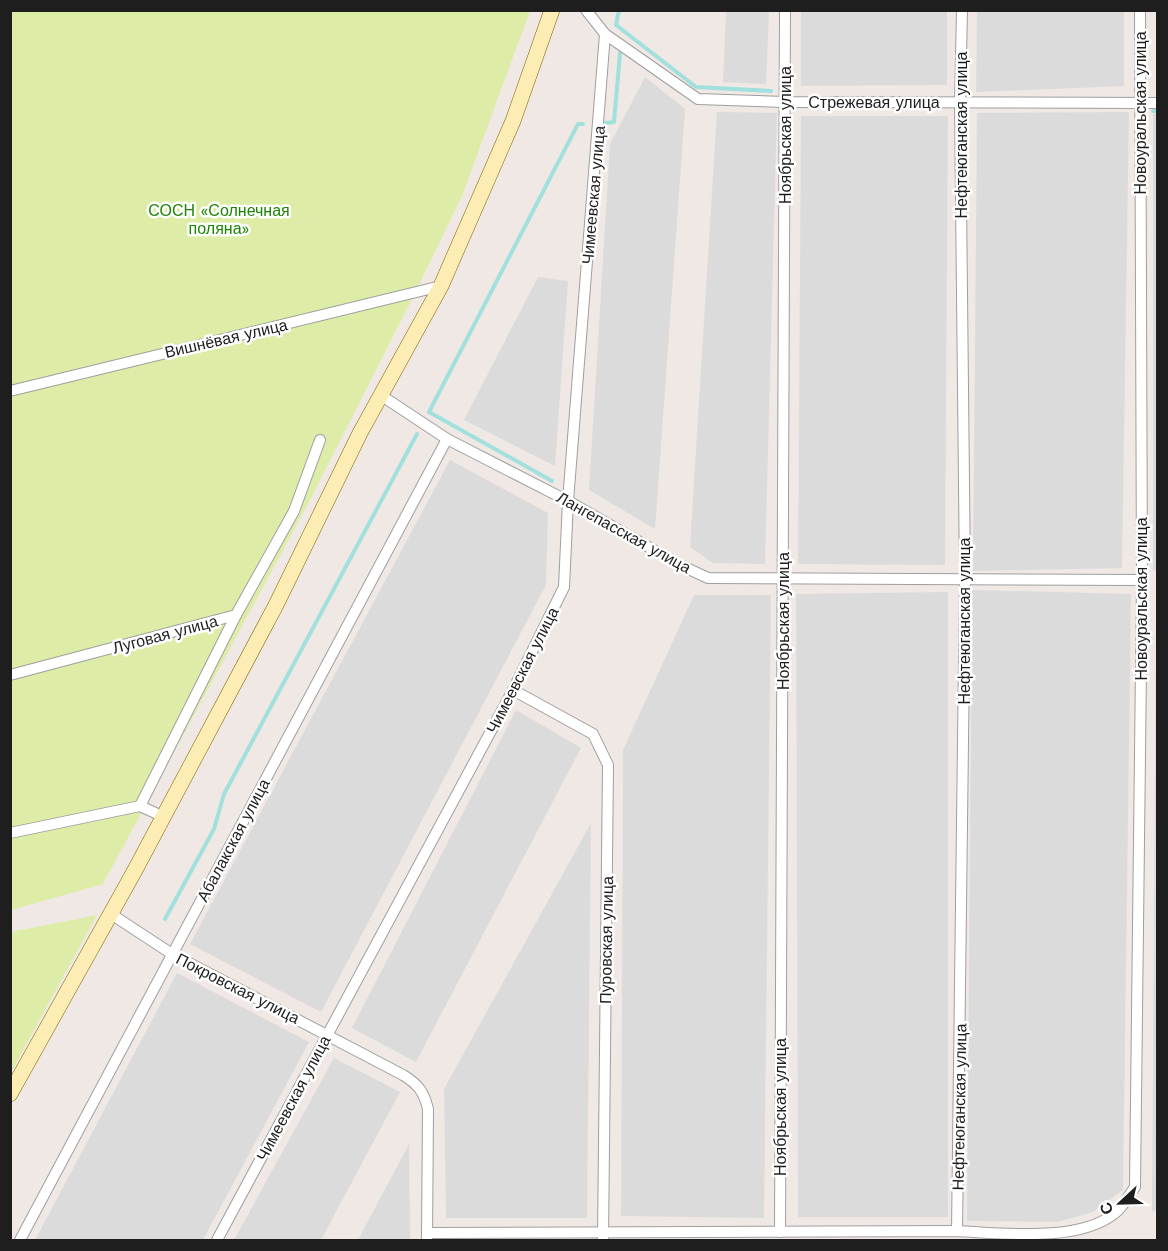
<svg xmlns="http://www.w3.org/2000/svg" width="1168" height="1251" viewBox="0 0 1168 1251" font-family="'Work Sans',sans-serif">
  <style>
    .residential { fill: #dcdbdc }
    .grass { fill: #ddeda7 }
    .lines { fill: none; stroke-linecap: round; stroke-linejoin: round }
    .stream { stroke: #a1e0dd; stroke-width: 4 }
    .street-casing { stroke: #9f9f9f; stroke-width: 12 }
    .secondary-casing { stroke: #7b6500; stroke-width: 16 }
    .street { stroke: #fff; stroke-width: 10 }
    .secondary { stroke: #fdecb4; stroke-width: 15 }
    .labels { text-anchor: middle; stroke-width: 5; stroke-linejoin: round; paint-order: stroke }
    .street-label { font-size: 16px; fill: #1e1e1e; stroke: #fff }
    .park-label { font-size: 16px; fill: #1e8405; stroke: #fff }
  </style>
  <rect width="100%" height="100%" fill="#f0e8e4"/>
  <g class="residential">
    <path d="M726 11H769L766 84 723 82Z"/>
    <path d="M801 11H947V85L801 86Z"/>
    <path d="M977 11H1124V86L976 92Z"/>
    <path d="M645 77 685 109 655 529 589 490 610 144Z"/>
    <path d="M717 112 777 113 765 564 713 563 690 547Z"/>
    <path d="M1129 112 1122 568 973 571 977 113Z"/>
    <rect x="1153" y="114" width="5" height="457"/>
    <path d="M801 116H948L945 565 798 564Z"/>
    <path d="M538 277 568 281 555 466 464 420Z"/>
    <path d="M450 460 548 513 546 585 321 1012 190 944Z"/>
    <path d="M972 590 1131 594 1123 1190 1093 1212 1057 1222 967 1221Z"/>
    <path d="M948 592V1217H798L796 594Z"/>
    <path d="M694 595H771L764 1218 621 1216 623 750Z"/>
    <path d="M1156 597 1158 1209 1152 1212Z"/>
    <path d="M516 710 581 748 416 1062 352 1028Z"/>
    <path d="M591 823 587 1218H446L444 1089Z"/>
    <path d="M177 973 309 1042 203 1240H35Z"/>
    <path d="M334 1058 400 1092 321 1240H234Z"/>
    <path d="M409 1144 410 1240H358Z"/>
  </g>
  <g class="grass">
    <path d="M11 11H530L462 196 409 305 309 502 103 884 11 910Z"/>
    <path d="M97 915 11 1072V932Z"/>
  </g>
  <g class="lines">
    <g class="stream">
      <path d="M619 10 616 25 696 87 771 91"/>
      <path d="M1153 111H1158"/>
      <path d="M605 123 614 122 620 53"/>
      <path d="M552 481 429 412 578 124H583"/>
      <path d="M165 919 214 829 224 794 417 434"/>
    </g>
    <defs>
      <g id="street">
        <path d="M586 10 605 34 698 99 785 102 1158 103"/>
        <path d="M10 391 441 286"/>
        <path d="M382 396 447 439 568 501 680 565 708 578 1142 580"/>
        <path d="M10 675 236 615 294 511 320 440"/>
        <path d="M513 690 593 734 608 765 603 1240"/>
        <path d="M140 806 236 615"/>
        <path d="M10 833 140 806 162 816"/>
        <path d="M111 914 172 954 403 1075C418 1084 424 1092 428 1109L427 1240"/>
        <path d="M957 1231 965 579 960 103 962 10"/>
        <path d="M780 1232 785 10"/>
        <path d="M427 1233 957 1231C1002 1233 1079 1243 1115 1213 1123 1207 1129 1195 1135 1187L1142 580 1140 10"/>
        <path d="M20 1240 447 439"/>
        <path d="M217 1240 513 690 564 587 568 501 605 34"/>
      </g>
      <path id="secondary" d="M10 1094 134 872 276 605 360 433 441 286 513 121 552 10"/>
    </defs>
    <use href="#street" class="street-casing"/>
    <use href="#secondary" class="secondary-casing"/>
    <use href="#street" class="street"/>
    <use href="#secondary" class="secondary"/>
  </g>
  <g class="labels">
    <g class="street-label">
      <text x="874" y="108">Стрежевая улица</text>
      <text transform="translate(1140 113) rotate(-90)" y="6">Новоуральская улица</text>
      <text transform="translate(785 135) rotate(-90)" y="6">Ноябрьская улица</text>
      <text transform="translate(961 135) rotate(-90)" y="6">Нефтеюганская улица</text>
      <text transform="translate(593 195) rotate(-85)" y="6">Чимеевская улица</text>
      <text transform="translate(226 338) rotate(-13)" y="6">Вишнёвая улица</text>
      <text transform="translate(624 532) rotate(29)" y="6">Лангепасская улица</text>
      <text transform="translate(1141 599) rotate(-90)" y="6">Новоуральская улица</text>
      <text transform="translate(783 621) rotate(-90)" y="6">Ноябрьская улица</text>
      <text transform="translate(964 621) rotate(-90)" y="6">Нефтеюганская улица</text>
      <text transform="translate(165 634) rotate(-15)" y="6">Луговая улица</text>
      <text transform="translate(522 670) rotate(-63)" y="6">Чимеевская улица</text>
      <text transform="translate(233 840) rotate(-62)" y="6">Абалакская улица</text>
      <text transform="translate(606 940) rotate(-89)" y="6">Пуровская улица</text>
      <text transform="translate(238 988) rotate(27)" y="6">Покровская улица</text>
      <text transform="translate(293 1098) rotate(-62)" y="6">Чимеевская улица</text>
      <text transform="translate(780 1107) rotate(-90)" y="6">Ноябрьская улица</text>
      <text transform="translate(959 1107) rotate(-89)" y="6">Нефтеюганская улица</text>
    </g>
    <g class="park-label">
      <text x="219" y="216">СОСН «Солнечная<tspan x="219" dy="18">поляна»</tspan></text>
    </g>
  </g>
  <rect width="1168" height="1251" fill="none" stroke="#1e1e1e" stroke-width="24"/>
  <g transform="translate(1120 1203) rotate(248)" stroke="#ffffff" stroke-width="4.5" paint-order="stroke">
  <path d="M0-4.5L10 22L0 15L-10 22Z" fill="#1e1e1e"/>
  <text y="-9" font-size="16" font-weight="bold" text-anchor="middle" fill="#1e1e1e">С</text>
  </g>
</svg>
